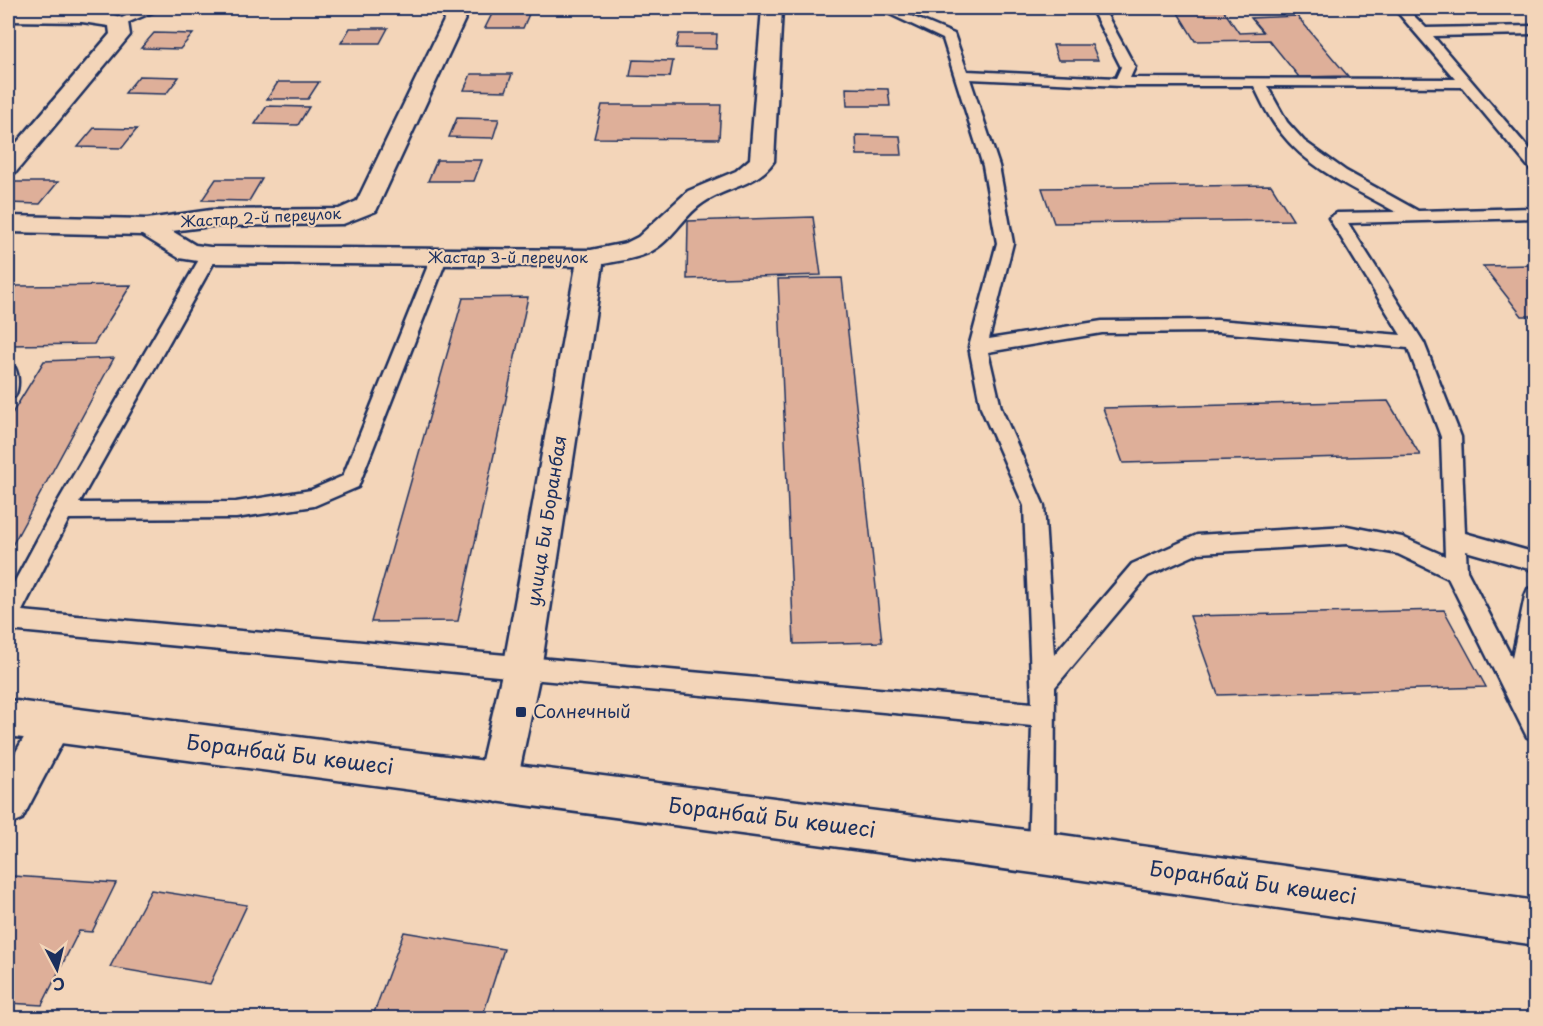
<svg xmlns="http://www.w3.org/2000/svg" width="1543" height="1026" viewBox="0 0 1543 1026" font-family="'Playpen Sans',sans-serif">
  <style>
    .building { fill: #deaf99; stroke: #1b2f5e; stroke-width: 1.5 }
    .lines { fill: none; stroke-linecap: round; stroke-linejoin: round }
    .lane-casing { stroke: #1b2f5e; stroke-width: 5 }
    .street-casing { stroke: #1b2f5e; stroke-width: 5 }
    .secondary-casing { stroke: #1b2f5e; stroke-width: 5 }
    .lane { fill: #f3d5b9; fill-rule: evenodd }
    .street { fill: #f3d5b9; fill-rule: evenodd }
    .secondary { fill: #f3d5b9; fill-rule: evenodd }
    .poi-dot { fill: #1b2f5e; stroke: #f3d5b9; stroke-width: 2 }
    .labels { text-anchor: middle; stroke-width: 4.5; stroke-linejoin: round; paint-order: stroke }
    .far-street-label { font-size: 15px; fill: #1b2f5e; stroke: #f3d5b9 }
    .street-label { font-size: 18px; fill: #1b2f5e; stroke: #f3d5b9 }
    .poi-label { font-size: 18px; fill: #1b2f5e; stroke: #f3d5b9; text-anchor: start }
    .near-street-label { font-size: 21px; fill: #1b2f5e; stroke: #f3d5b9 }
  </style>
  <rect width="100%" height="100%" fill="#f3d5b9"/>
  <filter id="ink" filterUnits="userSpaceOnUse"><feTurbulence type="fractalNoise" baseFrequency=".0167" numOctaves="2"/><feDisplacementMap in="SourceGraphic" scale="12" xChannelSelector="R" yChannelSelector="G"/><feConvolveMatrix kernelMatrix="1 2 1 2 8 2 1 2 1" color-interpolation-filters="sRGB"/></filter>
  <g filter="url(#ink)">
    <g class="building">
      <path d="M1038 8H1075L1078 13H1040Z"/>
      <path d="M1175 8H1222L1239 33 1263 32 1251 18 1297 16 1348 76 1299 77 1269 40 1195 41Z"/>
      <path d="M492 14H529L523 28H485Z"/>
      <path d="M350 28H388L380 43H341Z"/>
      <path d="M154 33 193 34 180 49 141 48Z"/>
      <path d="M679 34H717L716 49 676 48Z"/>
      <path d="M1053 45H1092L1098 60H1058Z"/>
      <path d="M633 60 673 61 670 77 630 76Z"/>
      <path d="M471 74H512L506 91 464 90Z"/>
      <path d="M139 76 179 77 166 94 125 93Z"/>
      <path d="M278 82H319L308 99H267Z"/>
      <path d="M846 88 888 89 890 106H847Z"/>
      <path d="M602 105H721L719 139 594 138Z"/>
      <path d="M267 106 309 107 298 125 255 124Z"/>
      <path d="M457 118 499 119 493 138 449 137Z"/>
      <path d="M94 128 137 129 122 148 78 147Z"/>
      <path d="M856 135 900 136 902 155H857Z"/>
      <path d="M437 160H482L474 181H428Z"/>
      <path d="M216 179H262L249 201 202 200Z"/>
      <path d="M12 182H58L40 204 8 203V187Z"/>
      <path d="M1271 185 1293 220 1054 223 1042 188Z"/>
      <path d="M813 217 821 275 687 279 688 221Z"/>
      <path d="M1536 265V316H1522L1483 266Z"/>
      <path d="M842 278 882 642 794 644 778 279Z"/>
      <path d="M131 285 94 344 8 345V298L17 286Z"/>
      <path d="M528 297 458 621 371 622 463 298Z"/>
      <path d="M114 358 8 553V420L44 361Z"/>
      <path d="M1388 401 1420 455 1123 463 1103 408Z"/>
      <path d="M1444 610 1486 687 1218 695 1190 616Z"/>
      <path d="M13 876 116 883 92 932 79 931 42 1005 8 1003V886Z"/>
      <path d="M151 890 247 905 210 984 110 967Z"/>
      <path d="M404 932 504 949 482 1018H372Z"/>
    </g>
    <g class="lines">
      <defs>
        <g id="lane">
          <path d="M146 8H162L122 25 118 26 112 22Z"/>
          <path d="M877 8H892L954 34 967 71 1116 78 1121 67 1091 8H1103L1135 67 1130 78 1455 79 1394 8H1406L1426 28 1536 26V34L1433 36 1536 157V171L1531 170 1462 87 1267 86 1287 122 1304 141 1346 171 1418 211 1536 208V218L1348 223 1424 343 1461 437 1465 533 1536 553V571L1466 551 1467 571 1512 658 1525 596 1528 589 1536 587V658L1529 691 1536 703V740L1527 737 1448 578 1398 554 1347 544 1199 553 1148 576 1055 687 1054 853 1050 862 1041 866 1032 862 1028 853 1032 726 8 630V594L56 505 204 251H216L218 255 79 503 236 502 311 490 343 476 431 258 439 253 447 258 358 487 314 506 236 518 69 519 22 611 1032 703 1024 506 981 408 969 347 997 243 983 166 943 39ZM970 79 1121 86H1254C1262 103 1270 120 1282 134 1310 170 1357 190 1396 212L1337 213 1329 218 1401 335 1217 320 1102 321 989 339 1013 243 999 166ZM1217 332 1408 348 1441 437 1445 556 1402 537 1347 526 1197 535 1132 564 1054 655 1044 506 1001 408 988 352 1102 333Z"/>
          <path d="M8 366 15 368C19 376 19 388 15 396L8 398Z"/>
        </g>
        <g id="street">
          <path d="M450 8H470L376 211 343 224 211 226 172 231 195 245 210 247 591 250 626 243 638 237 688 191 736 171 750 159 762 8H782L774 161C756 187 727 186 703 203 682 217 672 242 648 253 635 259 618 261 603 264L541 669 517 782 511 796 497 802 483 796 477 782 503 669 576 266 210 263 179 258 142 235 8 232V216L147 219 211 210 339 209 357 201Z"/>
          <path d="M8 9C29 9 117 7 128 22L130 35 16 172 8 174V153L110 34 109 26 82 22 8 21Z"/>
          <path d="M53 706 67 711 72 724 22 819 8 825V766L39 711Z"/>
        </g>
        <path id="secondary" d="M8 700 1041 832 1536 901V945L1041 874 8 736Z"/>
      </defs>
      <use href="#lane" class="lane-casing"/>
      <use href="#street" class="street-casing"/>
      <use href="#secondary" class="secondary-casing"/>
      <use href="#lane" class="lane"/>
      <use href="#street" class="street"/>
      <use href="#secondary" class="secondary"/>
    </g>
  </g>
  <rect class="poi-dot" x="515" y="706" width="12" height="12" rx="3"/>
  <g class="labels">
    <g class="far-street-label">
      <text transform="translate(261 218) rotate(-3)" y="5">Жастар 2-й переулок</text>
      <text x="508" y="263">Жастар 3-й переулок</text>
    </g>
    <g class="street-label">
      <text transform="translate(547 521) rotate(-81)" y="6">улица Би Боранбая</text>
    </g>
    <g class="poi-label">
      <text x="533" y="718">Солнечный</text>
    </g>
    <g class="near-street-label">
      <text transform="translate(290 755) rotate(7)" y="7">Боранбай Би көшесі</text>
      <text transform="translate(772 818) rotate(7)" y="7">Боранбай Би көшесі</text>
      <text transform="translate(1253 883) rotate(8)" y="7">Боранбай Би көшесі</text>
    </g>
  </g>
  <rect width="1543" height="1026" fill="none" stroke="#f3d5b9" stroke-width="30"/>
  <rect x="15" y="15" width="1513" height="996" fill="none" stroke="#1b2f5e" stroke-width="2" filter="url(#ink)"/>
  <g transform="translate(57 969) rotate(173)" stroke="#f3d5b9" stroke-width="4.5" paint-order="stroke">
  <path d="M0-4.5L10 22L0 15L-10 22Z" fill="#1b2f5e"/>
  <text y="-9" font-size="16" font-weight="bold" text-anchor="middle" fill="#1b2f5e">С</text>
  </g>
</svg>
